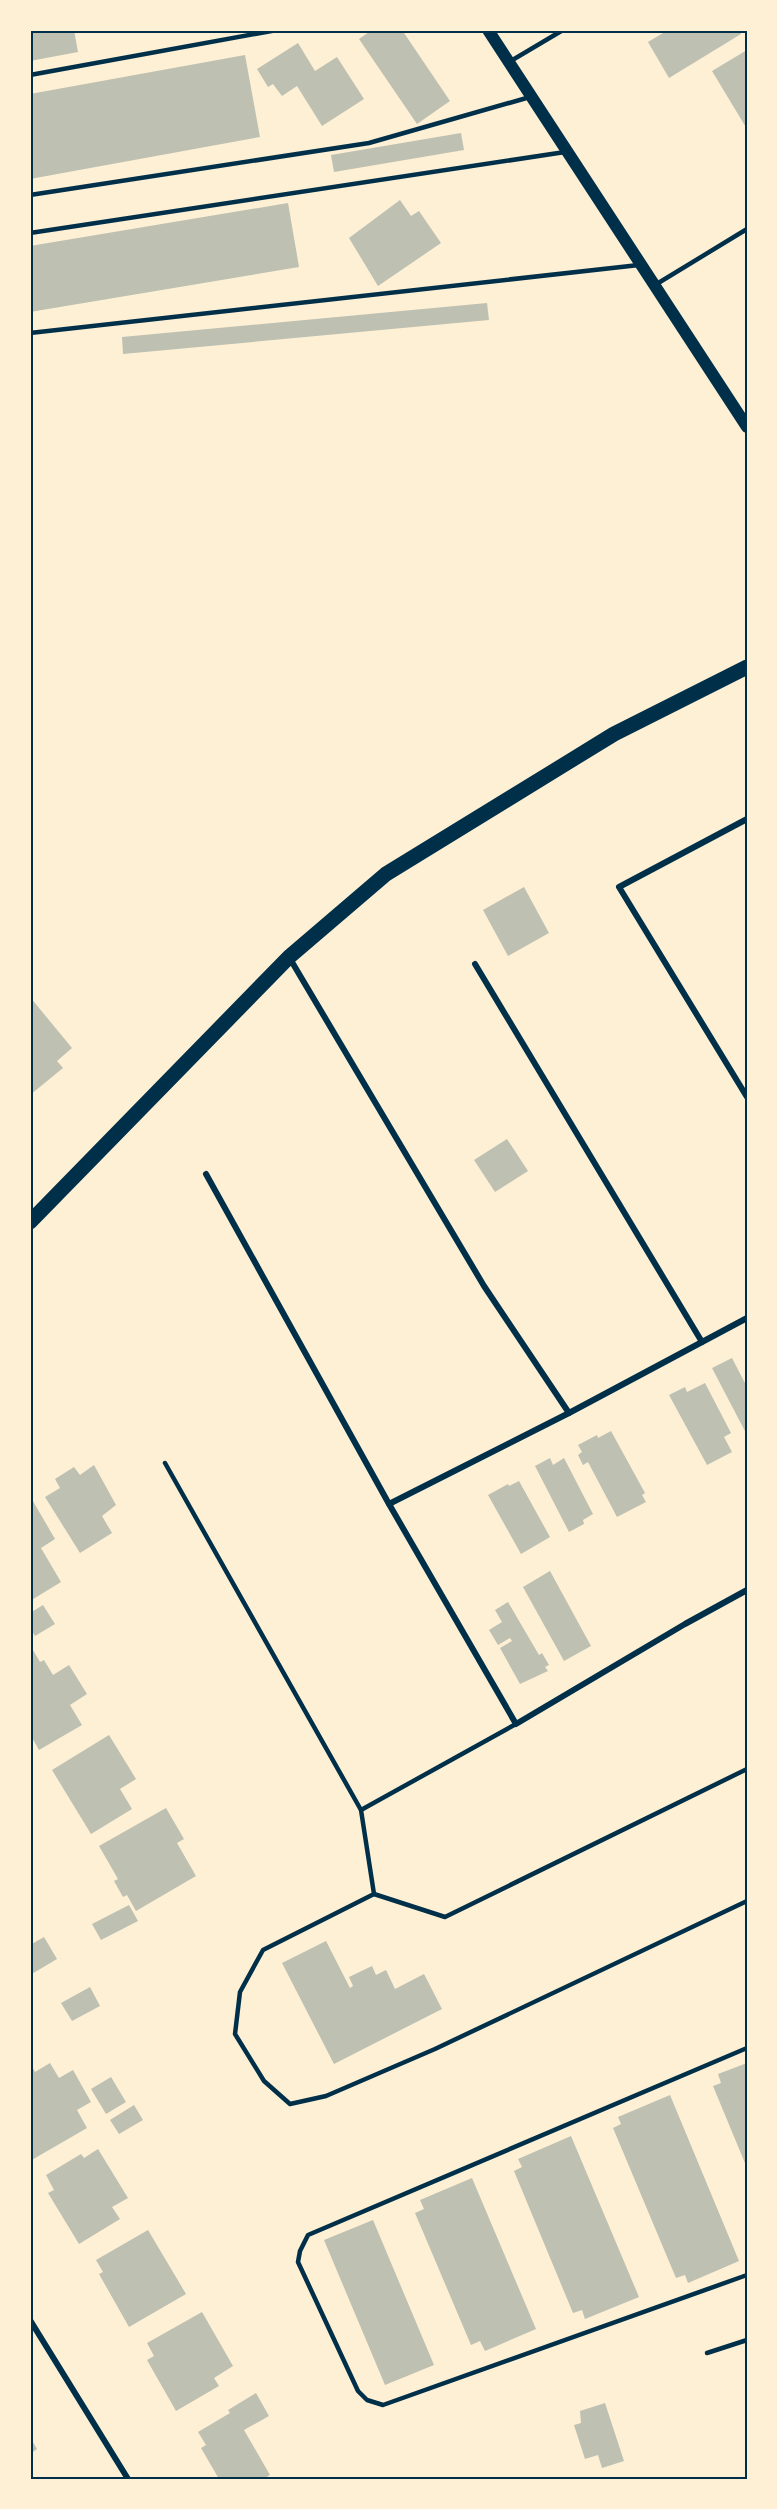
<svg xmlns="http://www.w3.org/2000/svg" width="777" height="2509" viewBox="0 0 777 2509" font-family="'Asap Condensed',sans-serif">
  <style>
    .building { fill: #bec0b2 }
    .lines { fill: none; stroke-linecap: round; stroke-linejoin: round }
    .service { stroke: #003049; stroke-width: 4.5 }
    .minor { stroke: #003049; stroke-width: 6 }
    .secondary { stroke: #003049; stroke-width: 12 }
    .primary { stroke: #003049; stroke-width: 15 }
    .neatline { fill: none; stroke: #003049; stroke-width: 2 }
  </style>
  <rect width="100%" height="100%" fill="#fdf0d5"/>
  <g class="building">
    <path d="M30 30H74L78 52 30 61Z"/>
    <path d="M372 30H402L450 101 417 124 359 39Z"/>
    <path d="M668 30H739L741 34 669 78 648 42Z"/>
    <path d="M298 43 315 71 337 57 364 99 322 126 297 86 282 96 273 84 268 87 257 69Z"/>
    <path d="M747 50V129L712 71Z"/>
    <path d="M245 55 260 137 30 179V94Z"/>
    <path d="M461 133 464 150 334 172 331 155Z"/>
    <path d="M400 200 411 216 419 211 441 243 378 286 349 238Z"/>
    <path d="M288 203 299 267 30 312V246Z"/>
    <path d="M487 303 489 320 123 354 122 337Z"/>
    <path d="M524 887 549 933 508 956 483 910Z"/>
    <path d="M30 997 72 1048 57 1061 63 1068 30 1095Z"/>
    <path d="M507 1139 528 1171 495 1192 474 1160Z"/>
    <path d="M732 1358 747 1387V1435L712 1368Z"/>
    <path d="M705 1383 731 1433 724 1437 732 1452 707 1465 669 1395 685 1387 687 1392Z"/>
    <path d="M611 1431 645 1493 642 1495 646 1502 617 1517 588 1462 583 1465 578 1455 582 1452 578 1445 597 1435 598 1438Z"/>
    <path d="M550 1458 553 1465 564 1458 593 1514 583 1520 584 1524 569 1532 535 1466Z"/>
    <path d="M94 1465 116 1505 102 1516 112 1533 80 1553 45 1497 60 1488 55 1479 74 1467 80 1475Z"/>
    <path d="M519 1481 550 1537 521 1554 488 1495 508 1484 509 1486Z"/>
    <path d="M30 1496 55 1539 41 1548 61 1582 30 1601Z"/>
    <path d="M550 1571 591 1646 564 1661 523 1587Z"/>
    <path d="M508 1602 539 1655 542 1653 549 1665 545 1667 548 1671 520 1684 500 1648 512 1641 510 1638 498 1645 489 1630 502 1622 495 1610Z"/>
    <path d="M43 1605 55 1624 35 1636 30 1628V1613Z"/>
    <path d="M30 1645 40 1662 44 1660 53 1675 69 1665 87 1694 70 1705 82 1725 39 1750 30 1734Z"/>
    <path d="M109 1735 136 1779 120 1789 132 1809 91 1834 52 1770Z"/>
    <path d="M166 1808 184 1839 177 1843 196 1876 136 1911 127 1895 123 1897 114 1881 118 1879 99 1846Z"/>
    <path d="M129 1905 138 1921 101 1940 92 1924Z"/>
    <path d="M44 1937 57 1959 30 1975V1945Z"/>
    <path d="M326 1941 350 1988 353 1986 349 1977 372 1966 376 1975 386 1970 395 1989 424 1974 442 2009 334 2064 282 1963Z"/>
    <path d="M90 1987 100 2006 72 2021 61 2003Z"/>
    <path d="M30 2063 35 2072 50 2063 59 2078 73 2070 91 2102 77 2110 87 2128 30 2161Z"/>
    <path d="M747 2063V2168L713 2086 721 2083 718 2074Z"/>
    <path d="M111 2077 126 2102 106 2114 91 2089Z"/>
    <path d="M670 2095 739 2261 688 2283 685 2275 676 2278 613 2128 621 2124 618 2117Z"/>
    <path d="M134 2105 143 2120 119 2134 110 2120Z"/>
    <path d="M571 2136 639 2297 585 2319 582 2310 573 2313 514 2171 522 2167 518 2159Z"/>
    <path d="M98 2149 128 2198 112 2207 120 2219 79 2244 48 2193 54 2190 46 2175 81 2154 84 2158Z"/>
    <path d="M472 2178 536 2329 485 2351 480 2341 471 2345 415 2213 424 2209 420 2200Z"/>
    <path d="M373 2220 434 2365 385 2385 324 2240Z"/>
    <path d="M148 2230 186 2294 129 2327 99 2274 103 2272 96 2260Z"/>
    <path d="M202 2312 233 2366 214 2378 219 2386 176 2411 147 2360 154 2356 147 2343Z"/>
    <path d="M256 2393 269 2416 244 2430 270 2475 263 2479H219L201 2448 206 2445 198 2432 230 2413 228 2410Z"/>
    <path d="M605 2403 624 2461 602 2468 598 2455 585 2459 574 2425 581 2423 580 2411Z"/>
    <path d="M30 2437 37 2449 30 2454Z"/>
  </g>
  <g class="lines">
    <g class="service">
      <path d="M509 62 563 30"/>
      <path d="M30 75 277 30"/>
      <path d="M30 195 369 143 530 97"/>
      <path d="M30 233 565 152"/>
      <path d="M655 285 747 229"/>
      <path d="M30 333 639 265"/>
      <path d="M165 1463 361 1810 374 1894 263 1950 240 1992 235 2034 264 2081 290 2104 326 2096 435 2049 747 1901"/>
      <path d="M361 1810 516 1724"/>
      <path d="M374 1894 445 1917 747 1769"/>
      <path d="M747 2048 308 2235 300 2251 298 2262 358 2391 367 2400 383 2405 747 2275"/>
      <path d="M707 2353 747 2340"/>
    </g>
    <g class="minor">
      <path d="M747 819 619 887 747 1097"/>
      <path d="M289 957 484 1286 569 1413"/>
      <path d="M475 964 702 1342"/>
      <path d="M206 1174 389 1504 516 1724 685 1624 747 1590"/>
      <path d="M389 1504 569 1413 747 1318"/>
      <path d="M30 2320 128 2479"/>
    </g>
    <path class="secondary" d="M488 30 747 427"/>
    <path class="primary" d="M30 1222 289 957 386 874 614 734 747 667"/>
  </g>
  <rect width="777" height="2509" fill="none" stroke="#fdf0d5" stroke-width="63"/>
  <rect x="32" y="32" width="714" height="2446" class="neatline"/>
</svg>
